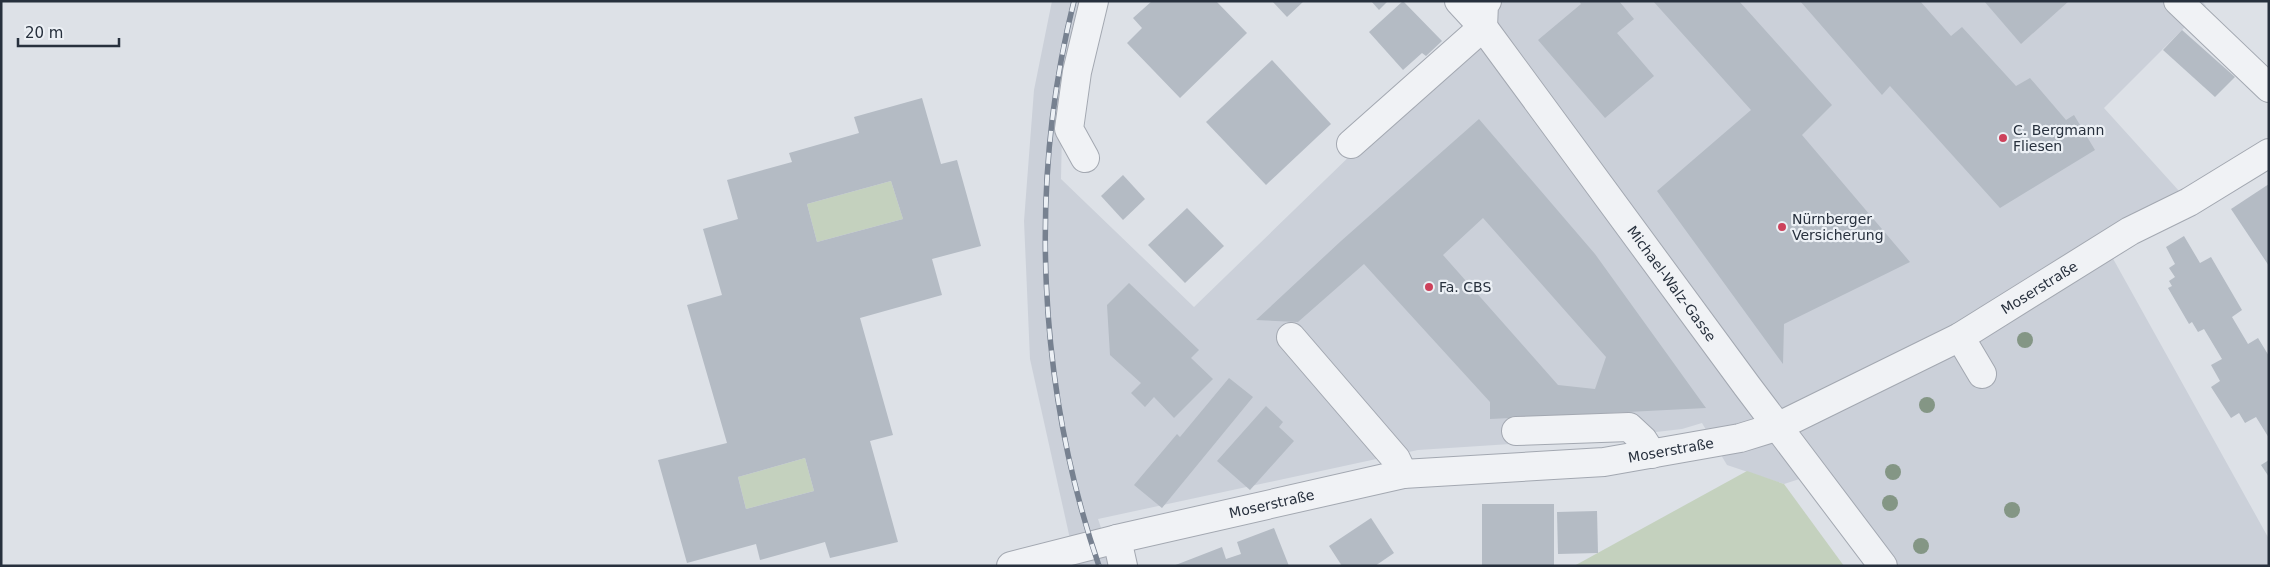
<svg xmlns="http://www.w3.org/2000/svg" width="2270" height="567" viewBox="0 0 2270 567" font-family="'DejaVu Sans',sans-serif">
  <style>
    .built { fill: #cbd0d9 }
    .green { fill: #c4d1be }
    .building { fill: #b4bbc4; fill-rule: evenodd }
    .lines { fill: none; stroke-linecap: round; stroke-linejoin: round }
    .minor-casing { stroke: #a3a8b1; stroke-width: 30 }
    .minor { stroke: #f0f2f5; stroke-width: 28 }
    .rail-casing { stroke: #778190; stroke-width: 5.5 }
    .rail { stroke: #ecf0f5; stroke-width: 4; stroke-dasharray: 11; stroke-linecap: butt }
    .tree { fill: #849685 }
    .poi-dot { fill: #cd415b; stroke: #ecf0f5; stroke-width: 2 }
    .labels { text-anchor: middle; stroke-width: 4.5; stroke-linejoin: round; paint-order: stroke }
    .poi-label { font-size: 14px; fill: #27303d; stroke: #ecf0f5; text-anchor: start }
    .street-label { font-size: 14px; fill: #27303d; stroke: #ecf0f5 }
  </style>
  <rect width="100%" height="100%" fill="#dde1e7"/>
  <path class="built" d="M1052 1H1083L1062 130 1061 179 1194 307 1483 27 1459 1H2202L2206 6 2104 108 2189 202 2106 246 2269 539V566H1883L1815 474 1784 484 1727 465 1702 423 1682 429 1604 438 1418 450 1098 519 1114 566H1076L1030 359 1024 221 1034 90Z"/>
  <g class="green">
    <path d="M891 181 903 219 817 242 807 204Z"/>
    <path d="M805 458 814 491 746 509 738 477Z"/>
    <path d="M1747 471 1784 484 1844 566H1574Z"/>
  </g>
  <g class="building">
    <path d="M1152 1H1216L1247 33 1180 98 1127 43 1142 28 1133 18Z"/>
    <path d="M1272 1H1304L1287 17Z"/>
    <path d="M1371 1H1388L1379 10Z"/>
    <path d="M1403 1 1442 41 1426 56 1422 53 1403 70 1369 32Z"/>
    <path d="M1579 1H1619L1634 19 1617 33 1654 76 1605 118 1538 40 1581 4Z"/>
    <path d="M1653 1H1739L1832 105 1802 135 1910 262 1784 324 1783 364 1657 191 1751 110Z"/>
    <path d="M1800 1H1920L1951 36 1962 27 2016 86 2030 78 2066 120 2074 115 2095 150 2000 208 1890 86 1882 95Z"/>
    <path d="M1984 1H2069L2021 44Z"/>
    <path d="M2182 30 2235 77 2215 97 2163 50Z"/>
    <path d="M1272 60 1331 124 1266 185 1206 122Z"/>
    <path d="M922 98 941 164 957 160 981 246 932 259 942 295 860 318 893 435 870 441 898 542 830 558 825 542 760 560 756 544 687 563 658 460 727 443 687 305 722 295 703 229 738 219 727 180 792 162 789 153 859 133 854 117ZM891 181 903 219 817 242 807 204ZM805 458 814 491 746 509 738 477Z"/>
    <path d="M1479 119 1595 254 1706 408 1490 419V402L1364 264 1298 322 1256 320 1341 241ZM1483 218 1606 357 1595 389 1558 385 1443 255Z"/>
    <path d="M1123 175 1145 199 1123 220 1101 196Z"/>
    <path d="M2269 184V266L2231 209Z"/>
    <path d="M1187 208 1224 246 1185 283 1148 245Z"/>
    <path d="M2184 236 2200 263 2211 257 2242 310 2232 317 2248 344 2258 338 2269 356V438L2256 417 2245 423 2239 413 2231 418 2211 387 2220 381 2211 365 2222 359 2204 329 2198 332 2192 322 2189 324 2168 288 2172 286 2169 281 2175 277 2169 268 2175 264 2166 247Z"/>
    <path d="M1129 283 1199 350 1191 358 1213 379 1174 418 1154 397 1145 407 1131 393 1141 383 1110 355 1107 305Z"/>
    <path d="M1229 378 1253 397 1162 508 1134 485 1177 434 1180 437Z"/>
    <path d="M1266 406 1283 422 1279 427 1294 441 1250 490 1217 461Z"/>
    <path d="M2269 460V477L2261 465Z"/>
    <rect x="1482" y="504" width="72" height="62"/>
    <path d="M1597 511 1598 553 1558 554 1557 512Z"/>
    <path d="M1371 518 1394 553 1375 566H1342L1329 546Z"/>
    <path d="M1274 528 1289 566H1173L1222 547 1226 559 1241 554 1237 542Z"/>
  </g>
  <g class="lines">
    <defs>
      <g id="minor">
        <path id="s1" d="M1459 1 1483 27 1747 386 1883 566"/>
        <path d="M2178 1 2269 88"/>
        <path d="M1351 144 1483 27 1484 4 1487 1"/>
        <path d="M1085 158 1069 129 1077 72 1094 1"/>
        <path d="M1291 337 1396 459 1403 474"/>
        <path d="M1960 337 1982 374"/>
        <path d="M1516 431 1629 427 1643 440 1652 454"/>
        <path d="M1117 539 1123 566"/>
        <path id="s2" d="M1011 566 1117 539 1403 474 1604 462 1740 438 1779 426 1960 337 2130 231 2189 202 2269 153"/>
      </g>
    </defs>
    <use href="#minor" class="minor-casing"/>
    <use href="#minor" class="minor"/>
    <defs>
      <path id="rail" d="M1074 1C1028 184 1038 388 1099 566"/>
    </defs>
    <use href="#rail" class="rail-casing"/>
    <use href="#rail" class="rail"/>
  </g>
  <g class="tree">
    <circle cx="2025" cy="340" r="8"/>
    <circle cx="1927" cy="405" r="8"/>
    <circle cx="1893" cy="472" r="8"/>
    <circle cx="1890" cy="503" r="8"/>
    <circle cx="2012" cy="510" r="8"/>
    <circle cx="1921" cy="546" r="8"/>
  </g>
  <g class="poi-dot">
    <circle cx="2003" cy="138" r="5"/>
    <circle cx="1782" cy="227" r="5"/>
    <circle cx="1429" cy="287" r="5"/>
  </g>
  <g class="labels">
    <g class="poi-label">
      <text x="2013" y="135">C. Bergmann<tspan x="2013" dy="16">Fliesen</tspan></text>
      <text x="1792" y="224">Nürnberger<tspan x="1792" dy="16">Versicherung</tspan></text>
      <text x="1439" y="292">Fa. CBS</text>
    </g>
    <g class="street-label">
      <text dy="5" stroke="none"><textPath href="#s1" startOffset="354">Michael-Walz-Gasse</textPath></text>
      <text dy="5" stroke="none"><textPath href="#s2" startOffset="1078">Moserstraße</textPath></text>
      <text dy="5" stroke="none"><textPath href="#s2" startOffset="672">Moserstraße</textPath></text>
      <text dy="5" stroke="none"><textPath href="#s2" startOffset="268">Moserstraße</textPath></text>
    </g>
  </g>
  <rect width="2270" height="567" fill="none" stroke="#27303d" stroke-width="5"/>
  <path d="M18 38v8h101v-8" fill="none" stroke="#27303d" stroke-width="2.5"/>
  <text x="25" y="38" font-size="15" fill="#27303d" stroke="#ecf0f5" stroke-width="4" paint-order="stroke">20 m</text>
</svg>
